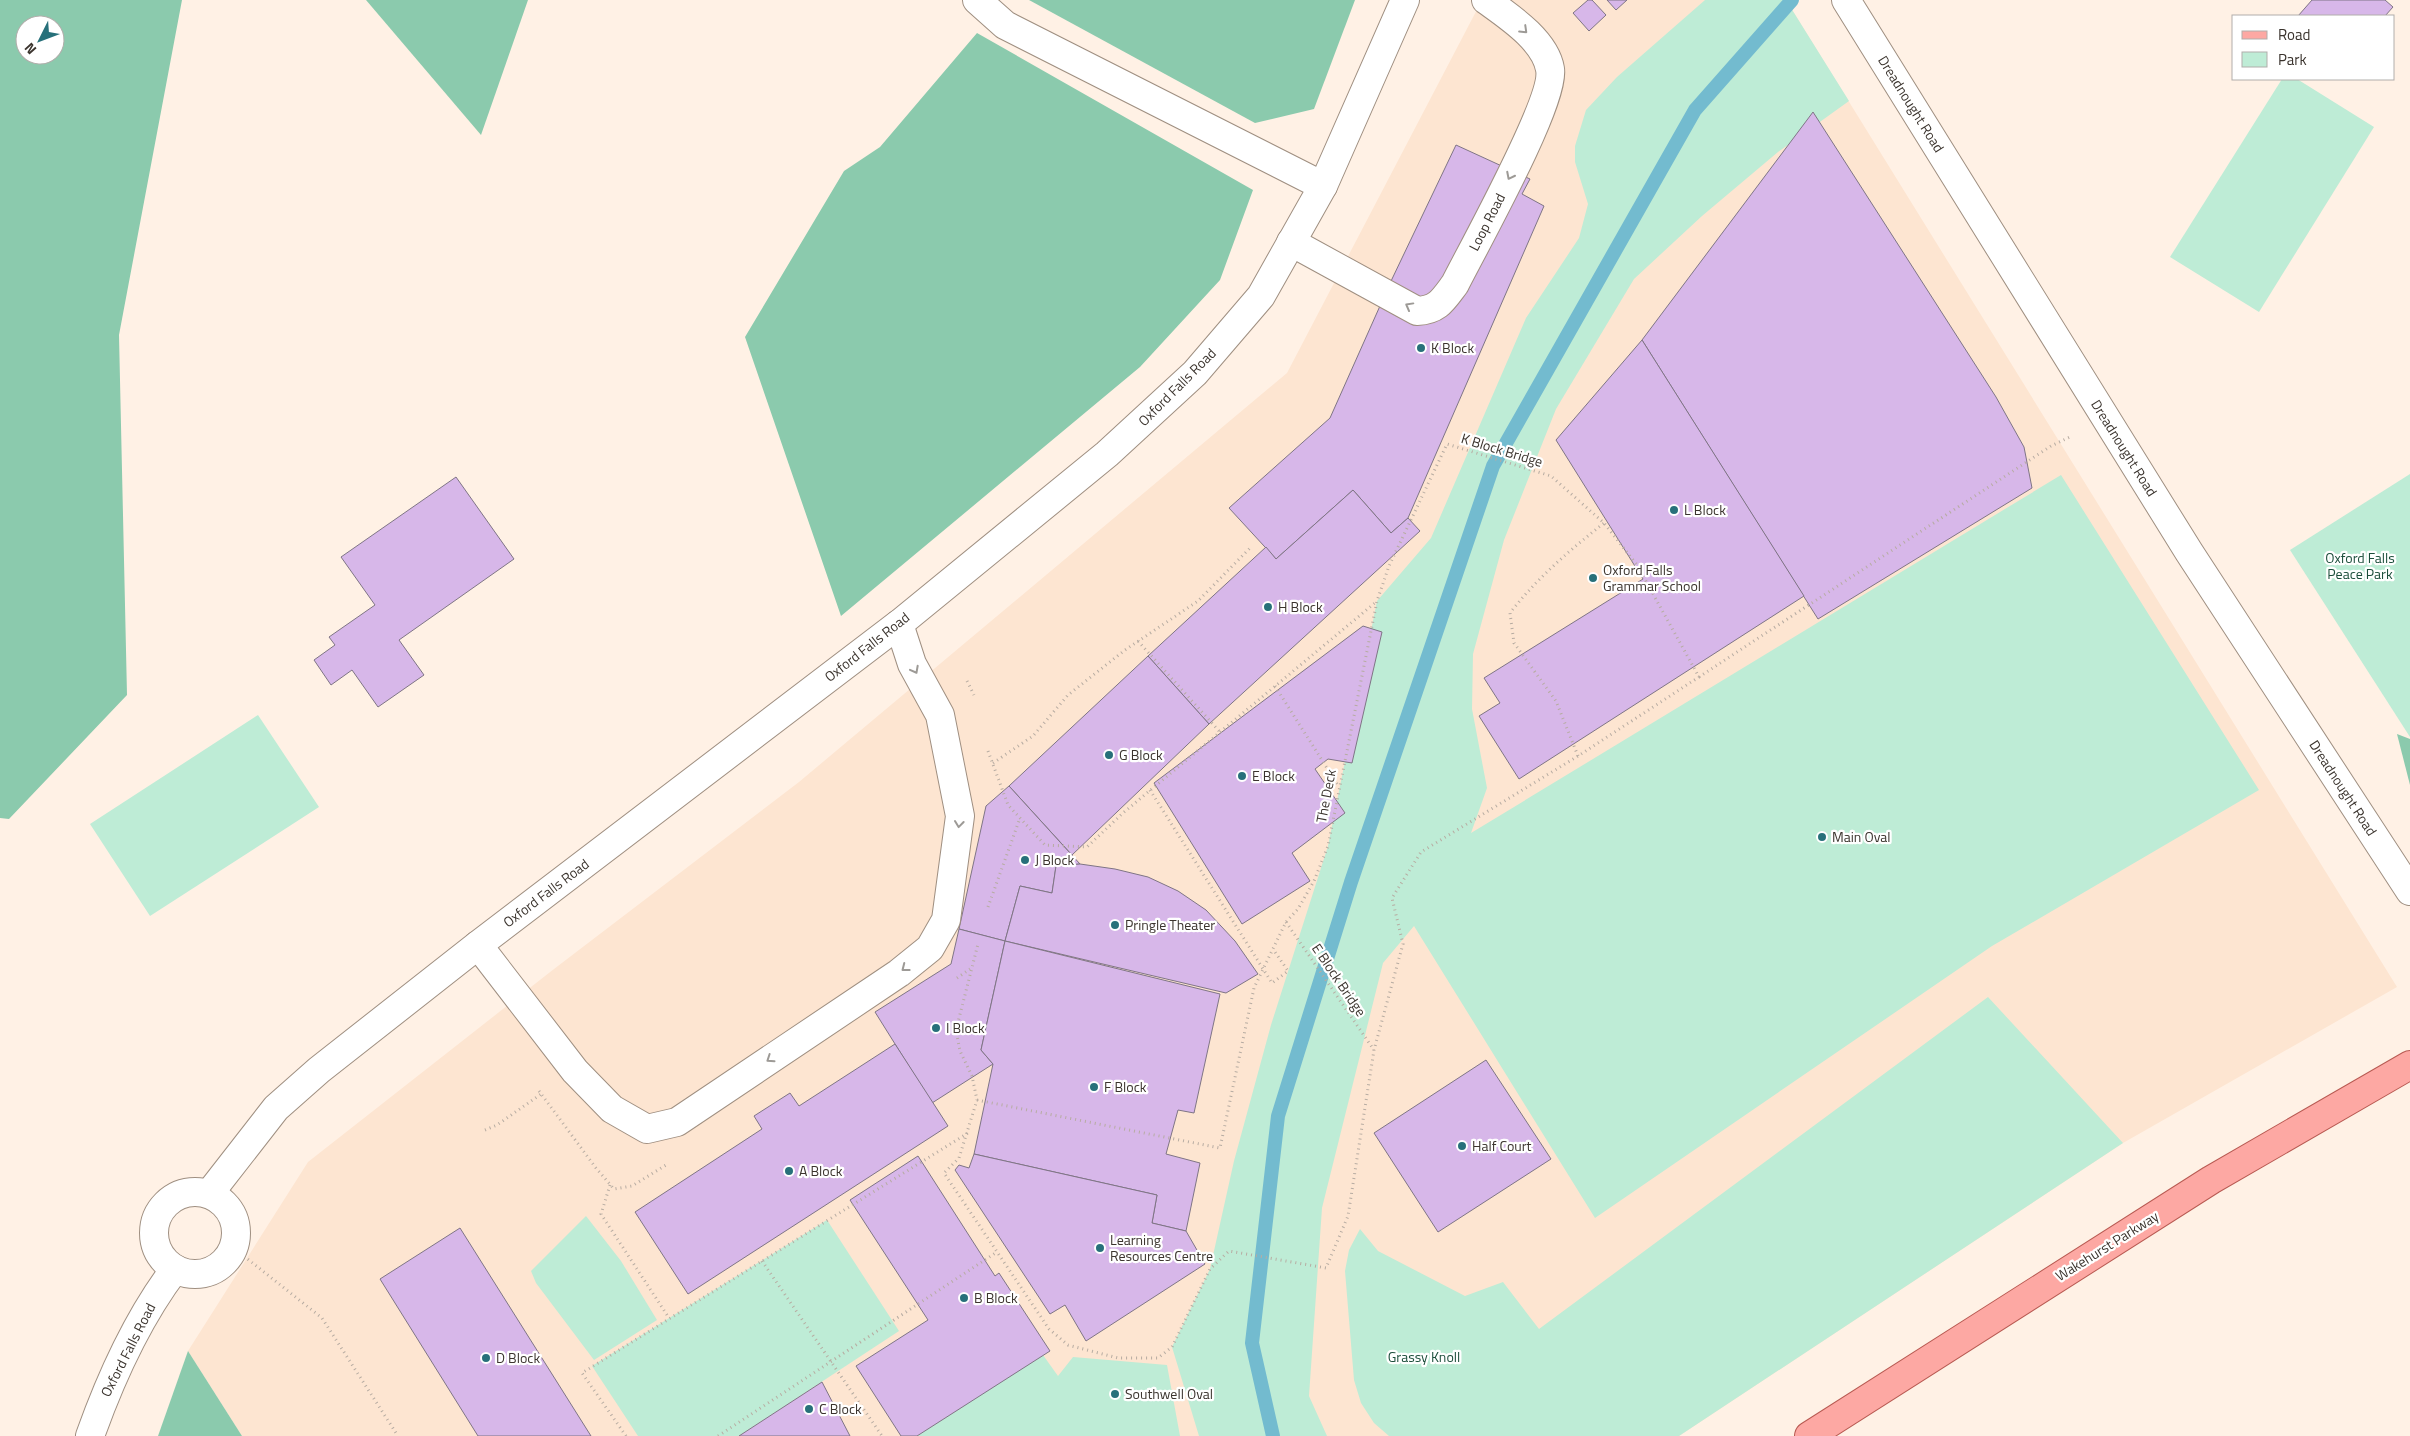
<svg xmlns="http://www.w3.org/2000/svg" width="2410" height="1436" viewBox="0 0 2410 1436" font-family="'Titillium Web',sans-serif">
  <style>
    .built { fill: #fde5d1 }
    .green { fill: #beecd6 }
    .forest { fill: #8bcaad; fill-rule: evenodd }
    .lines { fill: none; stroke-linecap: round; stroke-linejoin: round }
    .stream { stroke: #73bbcf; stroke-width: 14 }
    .building { fill: #d7b7e9; stroke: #7f7585 }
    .minor-casing { stroke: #9f8f81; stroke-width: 30 }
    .major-casing { stroke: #b85a52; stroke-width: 30 }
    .path { stroke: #b7aca2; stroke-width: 3; stroke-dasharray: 1 4; stroke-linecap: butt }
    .minor { stroke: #fff; stroke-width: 28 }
    .major { stroke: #fda8a3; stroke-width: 28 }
    .oneway { stroke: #9d9a96 }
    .poi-dot { fill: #27707a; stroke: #fff; stroke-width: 2 }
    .labels { text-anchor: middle; stroke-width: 4.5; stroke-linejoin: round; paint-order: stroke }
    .street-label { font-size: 14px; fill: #3b342e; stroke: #fff }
    .poi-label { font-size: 14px; fill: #3b342e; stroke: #fff; text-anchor: start }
    .park-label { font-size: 14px; fill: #1c4e3b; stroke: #fff }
  </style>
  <rect width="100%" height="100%" fill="#fff1e5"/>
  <path class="built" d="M1482 0H1786L2397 987 2123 1143 1679 1436H242L188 1351 308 1162 554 969 799 782 1287 373Z"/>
  <g class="green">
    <path d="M1705 0H1786L1849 101 1778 152 1702 216 1634 279 1556 409 1504 540 1473 654 1472 709 1487 788 1471 833 2061 475 2259 790 1992 946 1595 1218 1414 926 1383 963 1322 1208 1309 1396 1327 1436H1199L1172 1347 1210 1269 1234 1161 1271 1025 1328 846 1377 601 1431 538 1526 318 1579 238 1588 204 1575 162V146L1586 110 1617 77Z"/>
    <path d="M2282 79H2297L2374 127 2259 312 2170 257Z"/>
    <path d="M2410 474V737L2290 550Z"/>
    <path d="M258 715 319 807 150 916 90 824Z"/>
    <path d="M1988 997 2123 1143 1679 1436H1389L1374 1423 1361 1403 1354 1380 1345 1271 1349 1250 1360 1229 1378 1251 1465 1296 1503 1282 1539 1329Z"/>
    <path d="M586 1216 621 1261 657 1320 594 1360 536 1283 531 1271Z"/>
    <path d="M827 1220 899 1331 739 1436H638L592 1366Z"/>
    <path d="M1043 1355 1058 1376 1073 1357 1167 1365 1180 1436H917Z"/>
  </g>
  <g class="forest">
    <path d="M0 0H182L119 335 127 695 9 819 0 818ZM25 25H55V55H25Z"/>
    <path d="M366 0H528L481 135Z"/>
    <path d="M1029 0H1355L1314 109 1255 123Z"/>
    <path d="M977 33 1253 190 1220 280 1140 367 841 616 745 337 844 171 880 147Z"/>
    <path d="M2397 734 2410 739V785Z"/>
    <path d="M188 1351 242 1436H158Z"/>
  </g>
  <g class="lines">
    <path class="stream" d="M1273 1436 1252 1343 1278 1116 1351 882 1493 466 1695 110 1792 0"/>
  </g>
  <g class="building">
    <path d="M1588 0H1592L1606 15 1589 31 1573 13Z"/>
    <path d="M1607 0H1627L1616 10Z"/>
    <path d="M2312 0H2385L2393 7 2385 16H2298Z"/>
    <path d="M1813 112 1996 397 2024 447 2032 488 1818 619 1642 340Z"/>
    <path d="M1456 145 1530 179 1522 194 1544 206 1408 518 1391 533 1353 490 1276 559 1229 508 1330 418 1392 279Z"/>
    <path d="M1642 340 1804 596 1519 779 1479 716 1500 703 1484 678 1643 579 1556 440Z"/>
    <path d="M456 477 514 559 399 640 424 675 378 707 352 670 331 685 314 660 335 645 329 637 375 605 341 557Z"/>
    <path d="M1353 490 1391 533 1408 518 1420 531 1209 724 1148 656 1266 547 1276 559Z"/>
    <path d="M1363 626 1382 632 1352 763 1328 759 1315 769 1345 813 1292 853 1310 881 1242 924 1154 783Z"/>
    <path d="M1148 656 1209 724 1072 855 1009 786Z"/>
    <path d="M1009 786 1080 864 1056 866 1052 893 1020 886 1005 941 959 929 986 806Z"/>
    <path d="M1080 864 1115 869 1148 877 1178 891 1206 910 1235 941 1258 974 1226 993 1005 941 1020 886 1052 893 1056 866Z"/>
    <path d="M959 929 1005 941 981 1050 993 1064 932 1103 875 1012 951 964Z"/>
    <path d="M1005 941 1220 994 1194 1113 1178 1110 1166 1154 1200 1163 1186 1231 1152 1223 1157 1195 974 1154 993 1064 981 1050Z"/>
    <path d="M895 1044 948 1126 688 1294 635 1212 762 1129 754 1116 790 1093 799 1106Z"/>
    <path d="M1486 1060 1551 1159 1438 1232 1374 1133Z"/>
    <path d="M974 1154 1157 1195 1152 1223 1186 1231 1205 1264 1086 1341 1065 1305 1050 1314 955 1170 959 1165 969 1168Z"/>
    <path d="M918 1156 995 1276 999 1273 1050 1351 917 1436H901L856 1366 928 1320 850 1200Z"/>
    <path d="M460 1228 591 1436H478L380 1279Z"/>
    <path d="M822 1382 850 1436H739Z"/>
  </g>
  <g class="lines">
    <defs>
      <g id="minor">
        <path d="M977 0 1005 25 1323 186"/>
        <path d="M1846 0 2189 552 2410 891"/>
        <path d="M1291 242 1417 311C1438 310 1443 300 1455 284 1473 248 1556 100 1550 69 1545 40 1508 16 1486 0"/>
        <path d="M478 945 575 1071 612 1109 647 1129 677 1122 899 973 930 948 946 920 960 816 940 715 912 664 899 624"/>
        <circle cx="195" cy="1233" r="41"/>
        <path d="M209 1194 276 1108 319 1070 478 945 899 624 1107 454 1195 373 1261 296 1323 186 1405 0"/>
        <path d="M90 1436C111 1377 137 1319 175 1269"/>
      </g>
      <path id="major" d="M1809 1436 2211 1180 2410 1065"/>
    </defs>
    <use href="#minor" class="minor-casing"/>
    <use href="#major" class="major-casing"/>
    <g class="path">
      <path d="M1138 641 1220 732"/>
      <path d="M1699 677 2051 446 2072 436"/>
      <path d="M967 681 974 695"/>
      <path d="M1275 686 1339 787"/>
      <path d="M988 751 1008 805 1045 845 1087 847 1123 813 1376 602"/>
      <path d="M1578 756 1556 701 1514 643 1510 613C1537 578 1570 550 1604 523"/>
      <path d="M993 763 1033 736 1068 695 1125 650 1198 601 1250 548"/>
      <path d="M1150 790 1272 983 1288 971 1273 949"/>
      <path d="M988 907 1020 818"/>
      <path d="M1286 922 1374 1050"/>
      <path d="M957 978 970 969"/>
      <path d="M539 1091 596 1168 614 1189 632 1186 666 1165"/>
      <path d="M977 1100 1220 1148 1254 988 1286 922 1298 909 1314 881 1328 846 1377 601 1389 566 1447 444 1551 476 1604 523 1637 565 1699 677 1578 756 1421 852 1392 898 1403 944 1374 1050 1348 1216 1326 1268 1229 1251 1210 1269 1172 1347 1158 1358H1118L1068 1345 1049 1329 944 1173 959 1158 977 1100 972 1076 960 1051 956 1030 978 944"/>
      <path d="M485 1130 497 1125 541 1094"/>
      <path d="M610 1185 601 1214 669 1318"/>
      <path d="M240 1253 322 1318 398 1436"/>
      <path d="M762 1261 882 1436"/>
      <path d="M626 1436 582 1373 968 1133"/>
      <path d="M718 1436 997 1252"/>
    </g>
    <use href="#minor" class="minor"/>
    <use href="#major" class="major"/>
  </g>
  <defs><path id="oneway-chevron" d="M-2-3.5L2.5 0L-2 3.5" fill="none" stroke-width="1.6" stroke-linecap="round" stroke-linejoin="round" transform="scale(1.25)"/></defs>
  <g class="oneway">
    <use href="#oneway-chevron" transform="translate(1524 30) rotate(44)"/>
    <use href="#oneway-chevron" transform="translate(1510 176) rotate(117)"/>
    <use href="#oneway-chevron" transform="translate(1409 306) rotate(-151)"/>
    <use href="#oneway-chevron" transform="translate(915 670) rotate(62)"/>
    <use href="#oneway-chevron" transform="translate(959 824) rotate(97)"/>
    <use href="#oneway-chevron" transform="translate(905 968) rotate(142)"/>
    <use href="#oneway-chevron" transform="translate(770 1059) rotate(146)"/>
  </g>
  <g class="poi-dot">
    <circle cx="1421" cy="348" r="5"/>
    <circle cx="1674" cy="510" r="5"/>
    <circle cx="1593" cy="578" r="5"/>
    <circle cx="1268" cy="607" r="5"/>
    <circle cx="1109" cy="755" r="5"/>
    <circle cx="1242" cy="776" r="5"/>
    <circle cx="1822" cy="837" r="5"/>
    <circle cx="1025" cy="860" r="5"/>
    <circle cx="1115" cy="925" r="5"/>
    <circle cx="936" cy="1028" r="5"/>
    <circle cx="1094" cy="1087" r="5"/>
    <circle cx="1462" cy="1146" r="5"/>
    <circle cx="789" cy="1171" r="5"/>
    <circle cx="1100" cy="1248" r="5"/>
    <circle cx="964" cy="1298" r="5"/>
    <circle cx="486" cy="1358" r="5"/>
    <circle cx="1115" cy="1394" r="5"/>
    <circle cx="809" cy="1409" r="5"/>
  </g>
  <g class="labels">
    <g class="street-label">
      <text transform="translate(1911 104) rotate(58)" y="5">Dreadnought Road</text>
      <text transform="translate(1487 222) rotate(-63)" y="5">Loop Road</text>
      <text transform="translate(1177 387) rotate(-45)" y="5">Oxford Falls Road</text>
      <text transform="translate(2124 448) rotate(58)" y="5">Dreadnought Road</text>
      <text transform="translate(1502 450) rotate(17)" y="5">K Block Bridge</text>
      <text transform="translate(867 647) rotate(-38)" y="5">Oxford Falls Road</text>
      <text transform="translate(2343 788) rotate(57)" y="5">Dreadnought Road</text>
      <text transform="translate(1326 796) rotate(-79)" y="5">The Deck</text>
      <text transform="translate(546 893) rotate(-37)" y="5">Oxford Falls Road</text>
      <text transform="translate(1339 980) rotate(56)" y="5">E Block Bridge</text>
      <text transform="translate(2107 1246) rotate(-32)" y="5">Wakehurst Parkway</text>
      <text transform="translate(128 1350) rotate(-63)" y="5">Oxford Falls Road</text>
    </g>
    <g class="poi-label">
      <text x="1431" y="353">K Block</text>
      <text x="1684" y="515">L Block</text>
      <text x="1603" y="575">Oxford Falls<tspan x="1603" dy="16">Grammar School</tspan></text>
      <text x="1278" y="612">H Block</text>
      <text x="1119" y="760">G Block</text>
      <text x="1252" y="781">E Block</text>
      <text x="1832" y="842">Main Oval</text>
      <text x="1035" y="865">J Block</text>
      <text x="1125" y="930">Pringle Theater</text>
      <text x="946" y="1033">I Block</text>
      <text x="1104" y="1092">F Block</text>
      <text x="1472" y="1151">Half Court</text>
      <text x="799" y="1176">A Block</text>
      <text x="1110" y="1245">Learning<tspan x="1110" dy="16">Resources Centre</tspan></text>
      <text x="974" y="1303">B Block</text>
      <text x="496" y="1363">D Block</text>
      <text x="1125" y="1399">Southwell Oval</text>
      <text x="819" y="1414">C Block</text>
    </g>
    <g class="park-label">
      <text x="2360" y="563">Oxford Falls<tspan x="2360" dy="16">Peace Park</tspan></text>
      <text x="1424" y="1362">Grassy Knoll</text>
    </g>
  </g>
  <rect x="2232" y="15" width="162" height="65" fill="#ffffff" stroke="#b1aeab"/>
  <rect x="2242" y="31" width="25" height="8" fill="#fda8a3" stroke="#b1aeab"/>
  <text x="2278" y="40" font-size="15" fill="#3b342e">Road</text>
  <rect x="2242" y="52" width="25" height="15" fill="#beecd6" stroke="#b1aeab"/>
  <text x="2278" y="65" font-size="15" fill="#3b342e">Park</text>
  <g transform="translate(40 40) rotate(228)"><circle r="24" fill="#ffffff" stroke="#b1aeab"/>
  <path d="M0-4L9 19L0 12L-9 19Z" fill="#27707a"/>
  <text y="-8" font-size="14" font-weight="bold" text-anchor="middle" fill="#3b342e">N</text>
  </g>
</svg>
